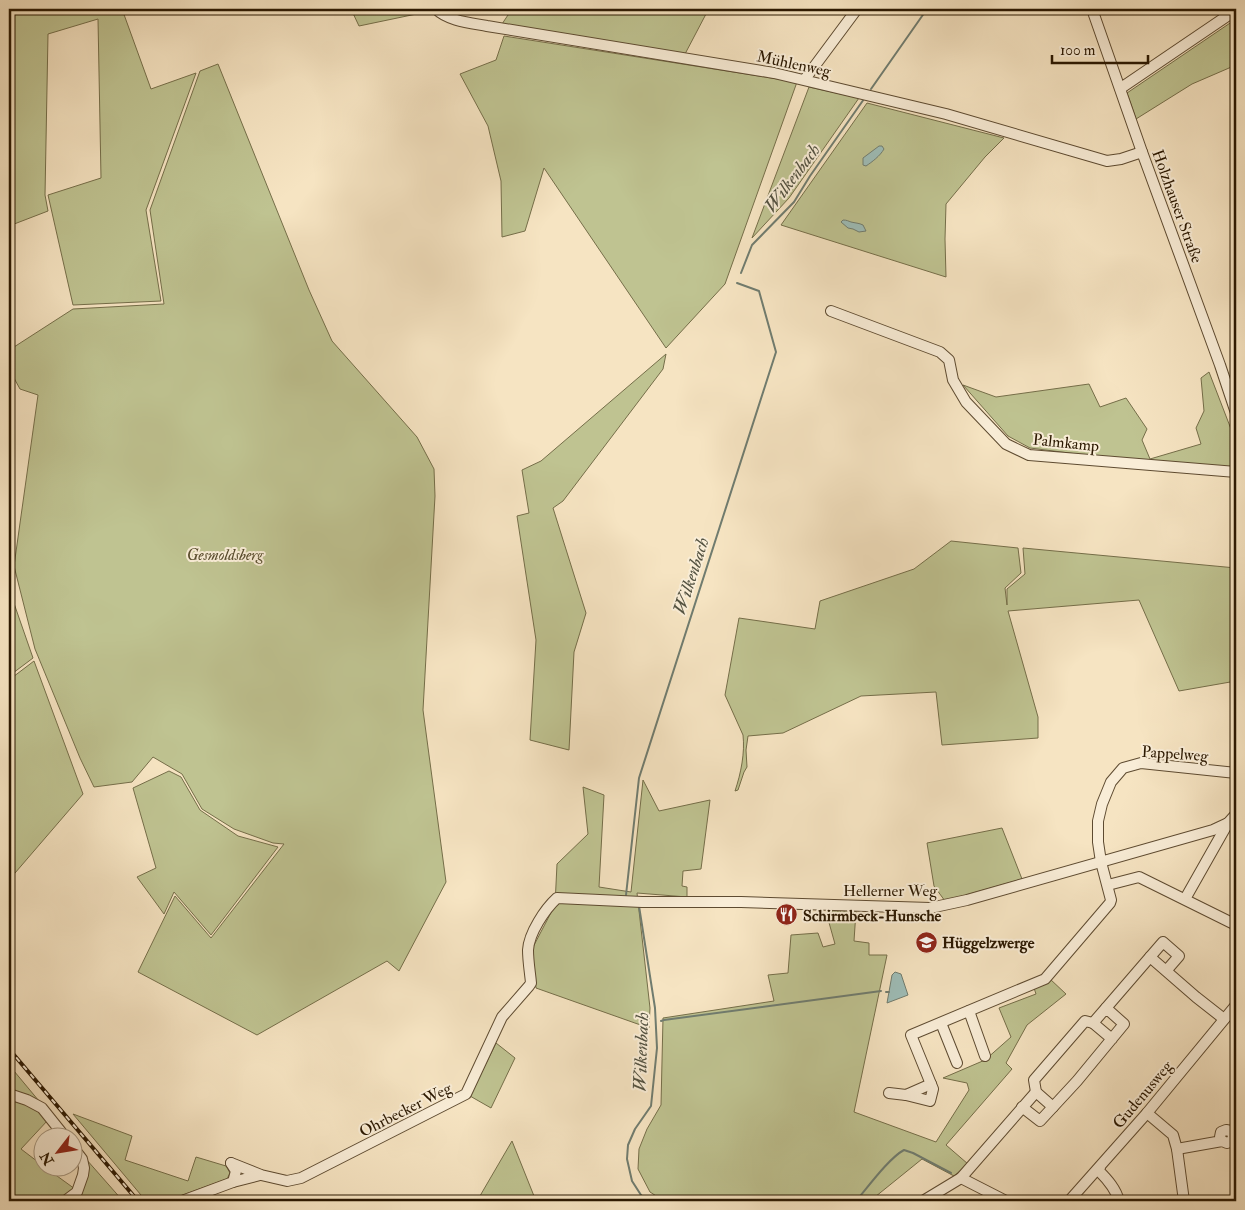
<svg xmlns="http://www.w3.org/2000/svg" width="1245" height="1210" viewBox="0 0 1245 1210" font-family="'IM FELL Double Pica',serif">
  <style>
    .green { fill: #bfc391; stroke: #756e49 }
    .water { fill: #9ebeb9; stroke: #707c6f }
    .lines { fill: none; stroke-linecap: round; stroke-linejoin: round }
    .stream { stroke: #707c6f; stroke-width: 2 }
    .minor-casing { stroke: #5e4b31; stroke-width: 12 }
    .minor { stroke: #f9edd7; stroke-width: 10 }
    .rail-casing { stroke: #2b1801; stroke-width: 4 }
    .rail { stroke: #f9edd7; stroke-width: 2; stroke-dasharray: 5.5; stroke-linecap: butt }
    .labels { text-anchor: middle; stroke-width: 4; stroke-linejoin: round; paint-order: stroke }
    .street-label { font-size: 16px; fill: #2b1801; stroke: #f9edd7 }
    .park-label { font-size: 16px; font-style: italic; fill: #574b2c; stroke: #f9edd7 }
    .poi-label { font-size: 16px; font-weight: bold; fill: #2b1801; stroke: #f9edd7; text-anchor: start }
    .water-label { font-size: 18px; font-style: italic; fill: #535241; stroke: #f9edd7 }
  </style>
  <rect width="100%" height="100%" fill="#f6e4c2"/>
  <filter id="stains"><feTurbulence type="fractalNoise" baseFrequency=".004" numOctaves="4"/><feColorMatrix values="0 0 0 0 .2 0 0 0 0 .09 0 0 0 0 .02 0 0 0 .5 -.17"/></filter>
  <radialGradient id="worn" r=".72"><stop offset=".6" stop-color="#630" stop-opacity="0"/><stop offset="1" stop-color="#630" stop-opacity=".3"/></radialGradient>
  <g class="green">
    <path d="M10 9H122L151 89 196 73 146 210 161 301 73 305 48 195 101 178 98 19 48 34 45 195 48 211 9 226V13Z"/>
    <path d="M351 9H424L426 12 359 26Z"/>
    <path d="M512 9H699L706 14 685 54 502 24Z"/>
    <path d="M1236 19V65L1192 84 1136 119 1127 93Z"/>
    <path d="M504 36 797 82 725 284 666 348 544 168 525 231 502 237 501 181 488 126 460 74 496 60Z"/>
    <path d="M218 64 309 290 332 341 417 437 434 469 435 496 423 710 446 882 399 971 387 961 257 1035 138 972 175 896 211 938 284 844 273 843 234 829 202 809 182 774 153 757 132 782 94 787 80 758 35 649 14 566 38 395 20 389 9 369V358L14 347 73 309 164 304 150 210 200 71Z"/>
    <path d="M809 87 859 98 789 198 752 238Z"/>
    <path d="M867 103 1004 138 985 157 946 204 945 239 946 277 781 225Z"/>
    <path d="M666 354 663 369 563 501 553 508 586 613 574 652 569 750 530 740 536 640 517 516 529 513 522 470 541 461Z"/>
    <path d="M1209 372 1236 442V469L1116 459 1030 448 1008 436 963 385 996 397 1089 384 1100 407 1126 398 1147 429 1142 440 1150 459 1201 444 1196 428 1204 411 1201 378Z"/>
    <path d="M951 541 1018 548 1021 573 1005 588 1007 605V589L1025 574 1023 548 1236 568V681L1179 691 1139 600 1008 611 1038 717V738L942 745 936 692 861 696 783 733 748 736 746 750 747 767 744 772 738 790 735 791C741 773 745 753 743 735L725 695 739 618 815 629 820 601 914 569Z"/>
    <path d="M9 589 33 658 9 676Z"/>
    <path d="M34 661 83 794 9 880V680Z"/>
    <path d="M169 771 181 777 200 810 238 836 278 847 211 935 174 892 164 914 137 877 156 868 133 788Z"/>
    <path d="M643 780 659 811 710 800 701 869 683 871 682 886 687 887V897L637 893 650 1008 649 1028 536 988 532 949 555 905 557 864 588 834 583 787 604 795 599 887 631 892Z"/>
    <path d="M1002 828 1022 879 945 901 934 886 927 843Z"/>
    <path d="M828 911H856L854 941 869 943V955H887L854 1112 936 1142 969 1090 967 1083 943 1078 985 1060 1011 1037 999 1008 1036 994 1034 988 1050 979 1066 994 1027 1025 1006 1063 1012 1069 946 1145 968 1164 954 1176 922 1159 870 1201H664L650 1192 638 1169 639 1149 647 1129 661 1105 663 1018 774 1001 768 975 788 973 791 935 818 933 823 947 835 944 828 919Z"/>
    <path d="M496 1043 515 1058 491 1108 470 1096Z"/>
    <path d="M9 1065 39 1101 9 1089Z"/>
    <path d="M9 1097 40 1111 48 1120 21 1149 42 1165V1168H46L75 1189 60 1201H9Z"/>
    <path d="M73 1114 132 1136 125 1160 188 1181 196 1157 226 1166 230 1173 227 1179 166 1201H146Z"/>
    <path d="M512 1141 536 1201H477Z"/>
    <path d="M86 1159 123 1201H70Z"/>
  </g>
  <g class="water">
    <path d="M879 146H882L884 149C880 156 872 162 866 166L863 165V158Z"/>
    <path d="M843 220C847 220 848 221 851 222 855 223 859 223 863 225L866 231 859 232 853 229 848 228 841 222Z"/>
    <path d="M895 972 901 974 908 995 887 1003 892 975Z"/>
  </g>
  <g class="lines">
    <g class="stream">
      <path d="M871 89 927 9"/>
      <path d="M741 273 752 245 794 202 810 176 864 99"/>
      <path d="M626 895 639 778 776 352 759 291 737 283"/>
      <path d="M638 906H639L655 1008 657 1048 651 1106 635 1129 628 1145 627 1159 632 1181 641 1195 647 1201"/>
      <path d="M886 992H889"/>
      <path d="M661 1021 664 1020 881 991"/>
      <path d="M856 1201C868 1187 889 1158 904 1150L913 1153 951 1173"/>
    </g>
    <defs>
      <g id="minor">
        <path d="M436 9C448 21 471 23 487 26L774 73 946 114 1107 161 1121 159 1142 152"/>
        <path d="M1092 9 1142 152 1220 365 1236 413"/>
        <path d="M805 79 857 9"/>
        <path d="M1121 88 1236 10"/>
        <path d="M831 311 940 352 949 360 953 380 966 402 1006 444 1029 455 1236 472"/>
        <path d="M1108 885 1139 877 1236 925"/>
        <path d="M1185 899 1228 823"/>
        <path d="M1166 971 1179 956 1163 942 1150 957 1196 997 1224 1019"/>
        <path d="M1106 1008 1150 957"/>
        <path d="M969 1011 985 1056"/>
        <path d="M941 1023 957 1063"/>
        <path d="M889 1093 906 1095 931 1084"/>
        <path d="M9 1094 27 1100 42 1108 66 1138"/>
        <path d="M906 1095 930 1101 933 1089 911 1035 1045 979 1110 903 1111 900 1101 862 1098 842V821L1102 804 1111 782 1123 768 1141 763 1236 773"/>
        <path d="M1022 1107 1040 1121 1077 1081 1124 1024 1106 1008 1093 1023 1112 1039"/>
        <path d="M1053 1107 1036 1092 1034 1080 1085 1021 1093 1023"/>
        <path d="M1147 1113 1173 1135 1177 1149 1184 1201"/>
        <path d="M1177 1149 1222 1141 1220 1137 1221 1132 1226 1130 1231 1131 1233 1136 1232 1141 1227 1143 1222 1141"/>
        <path d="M231 1163 261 1175 287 1181 301 1178 466 1094 502 1017 529 986 531 983C530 972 528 961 528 950 529 933 545 909 557 898L642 902H741L930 908 967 900 1213 830 1228 823 1236 814"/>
        <path d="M1100 1167 1099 1171C1108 1180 1116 1189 1119 1201"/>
        <path d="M961 1178 1006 1201"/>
        <path d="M233 1182 260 1175"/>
        <path d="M65 1201 77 1192 83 1175 84 1168 82 1159 72 1146"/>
        <path d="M182 1201 233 1182 236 1171 231 1163"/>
        <path d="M923 1201 961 1178 1036 1092"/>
        <path d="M1069 1201 1147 1113 1236 1005"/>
      </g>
    </defs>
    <use href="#minor" class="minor-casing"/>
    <use href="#minor" class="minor"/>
    <defs>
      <path id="rail" d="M9 1049 138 1201"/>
    </defs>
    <use href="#rail" class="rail-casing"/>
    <use href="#rail" class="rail"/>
  </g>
  <defs>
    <symbol id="restaurant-disc" viewBox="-11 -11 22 22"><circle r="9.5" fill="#8f2418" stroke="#f9edd7"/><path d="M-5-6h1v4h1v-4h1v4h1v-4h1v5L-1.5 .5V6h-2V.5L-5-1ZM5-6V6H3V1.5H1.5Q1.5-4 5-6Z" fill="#fff"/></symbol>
    <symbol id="school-disc" viewBox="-11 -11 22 22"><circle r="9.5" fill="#8f2418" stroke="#f9edd7"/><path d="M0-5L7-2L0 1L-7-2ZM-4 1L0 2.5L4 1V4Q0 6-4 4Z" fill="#fff"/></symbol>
  </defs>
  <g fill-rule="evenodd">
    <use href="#restaurant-disc" x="774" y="902" width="25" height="25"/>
    <use href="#school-disc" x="914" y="930" width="25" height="25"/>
  </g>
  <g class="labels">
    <g class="street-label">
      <text transform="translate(794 63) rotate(12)" y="6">Mühlenweg</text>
      <text transform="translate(1178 206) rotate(70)" y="6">Holzhauser Straße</text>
      <text transform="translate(1066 442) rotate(6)" y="6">Palmkamp</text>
      <text transform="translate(1175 753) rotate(4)" y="6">Pappelweg</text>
      <text x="890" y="896">Hellerner Weg</text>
      <text transform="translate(1142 1094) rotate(-50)" y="6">Gudenusweg</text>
      <text transform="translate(405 1109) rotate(-27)" y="6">Ohrbecker Weg</text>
    </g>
    <g class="park-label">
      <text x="225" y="560">Gesmoldsberg</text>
    </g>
    <g class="poi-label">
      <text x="803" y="921">Schirmbeck-Hunsche</text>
      <text x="942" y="948">Hüggelzwerge</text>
    </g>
    <g class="water-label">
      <text transform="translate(792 178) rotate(-53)" y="6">Wilkenbach</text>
      <text transform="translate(691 576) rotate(-72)" y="6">Wilkenbach</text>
      <text transform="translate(641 1052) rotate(-88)" y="6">Wilkenbach</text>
    </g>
  </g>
  <rect width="1245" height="1210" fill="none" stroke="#f6e4c2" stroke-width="30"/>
  <rect x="10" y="10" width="1225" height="1190" fill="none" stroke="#2b1801" stroke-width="2.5"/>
  <rect x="15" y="15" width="1215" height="1180" fill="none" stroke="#2b1801"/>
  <g transform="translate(58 1152) rotate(239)"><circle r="24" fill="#f9edd7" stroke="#a79881"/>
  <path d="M0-4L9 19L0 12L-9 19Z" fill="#8f2418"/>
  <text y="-8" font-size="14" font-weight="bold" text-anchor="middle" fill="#2b1801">N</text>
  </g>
  <path d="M1052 55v8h96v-8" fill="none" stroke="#2b1801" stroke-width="2.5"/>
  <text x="1060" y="55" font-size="15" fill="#2b1801" stroke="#f9edd7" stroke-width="4" paint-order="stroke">100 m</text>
  <rect width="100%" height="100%" filter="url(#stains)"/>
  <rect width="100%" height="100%" fill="url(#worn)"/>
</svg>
